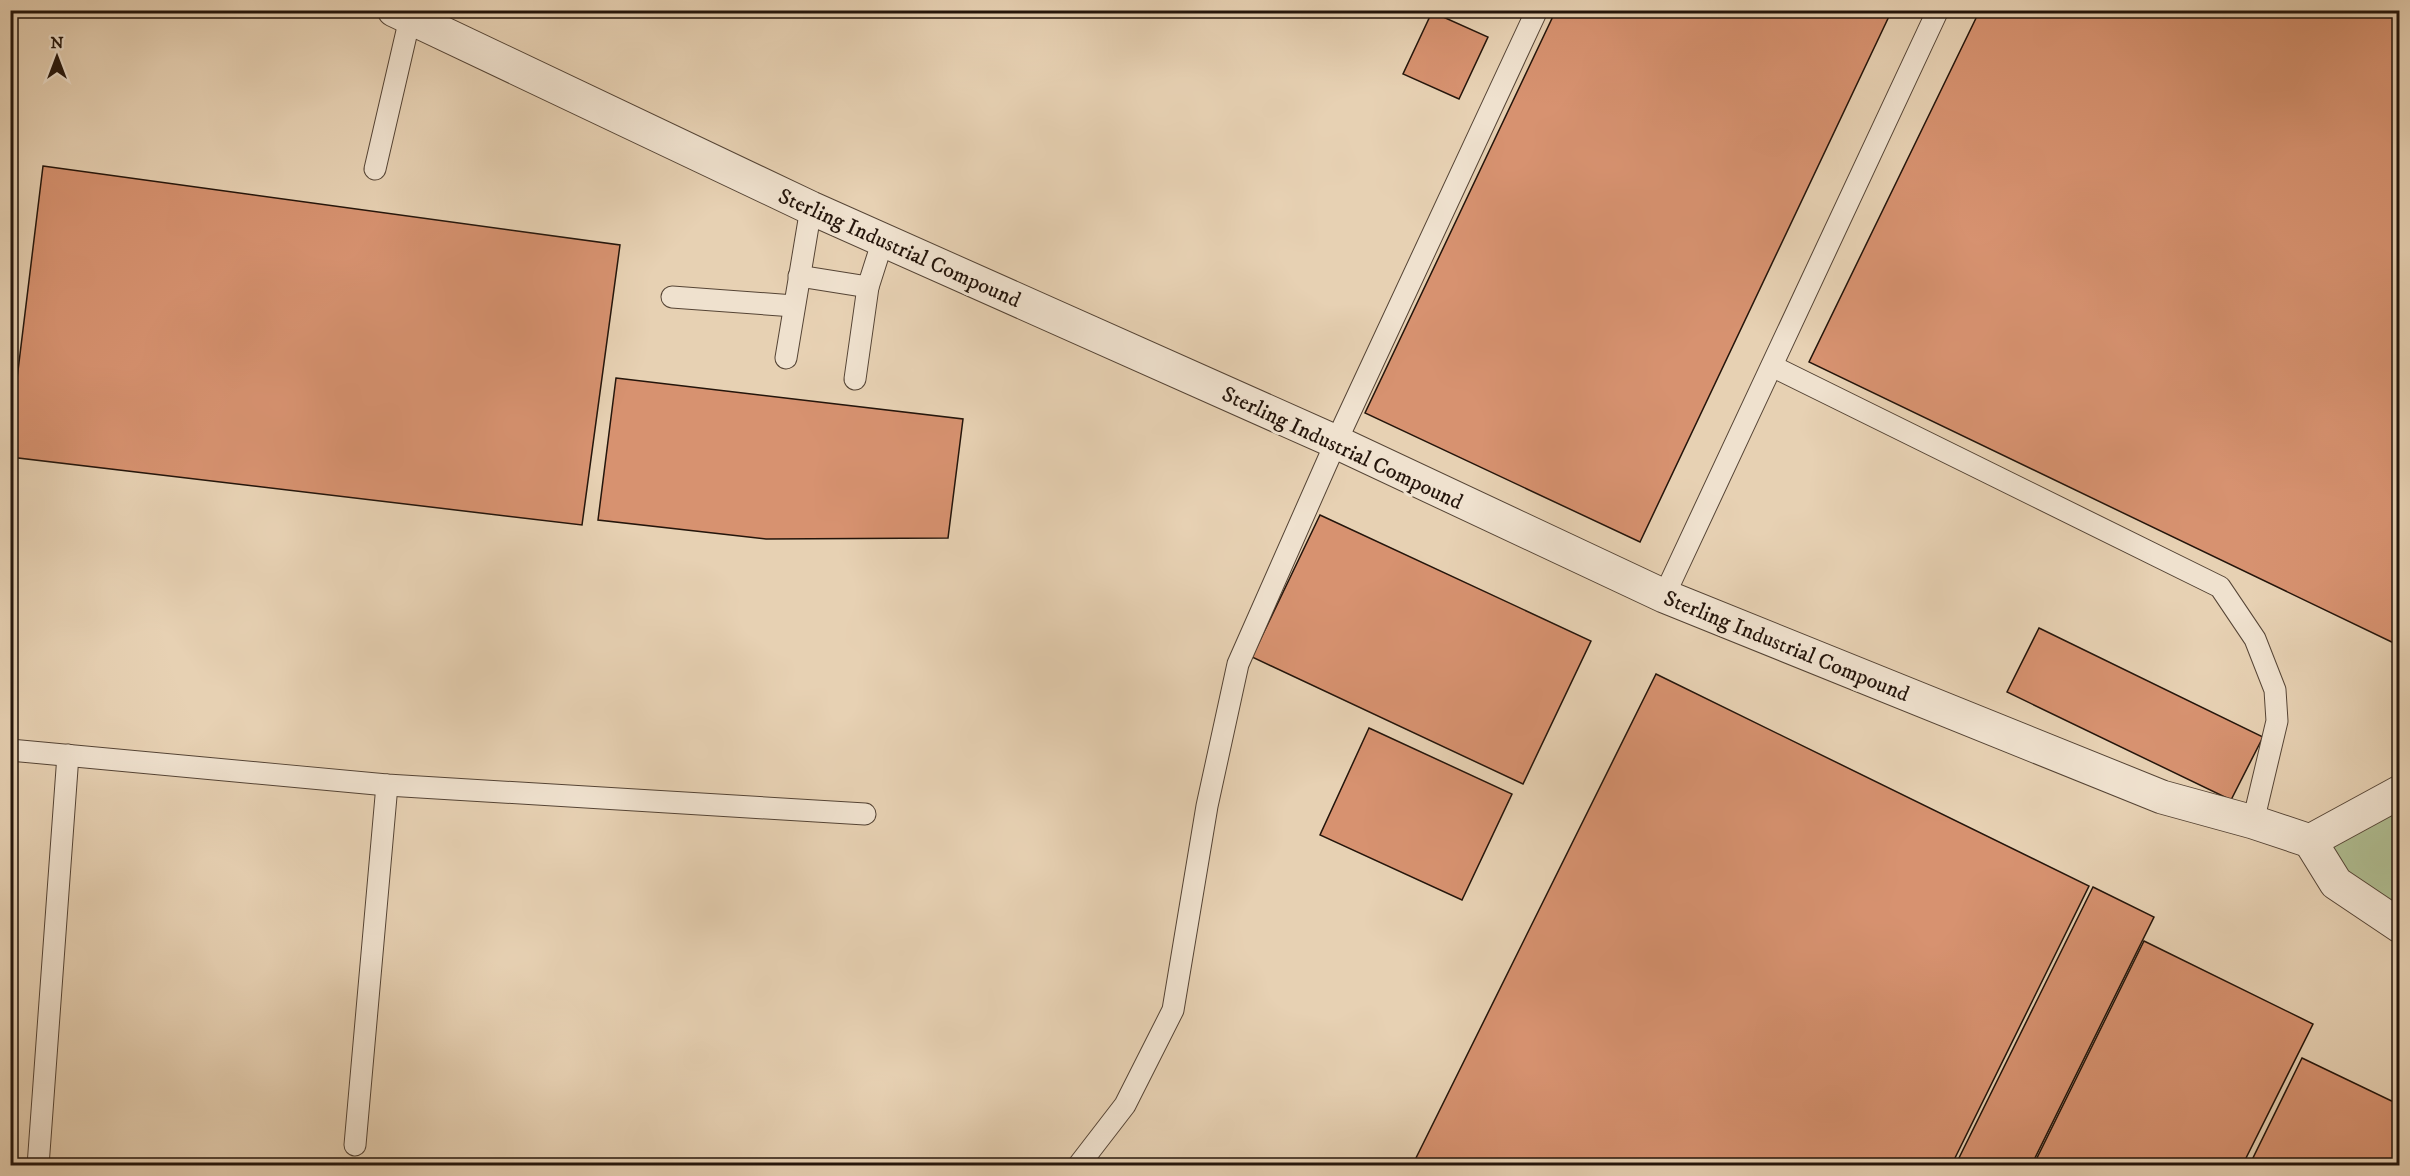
<svg xmlns="http://www.w3.org/2000/svg" width="2410" height="1176" viewBox="0 0 2410 1176" font-family="'IM FELL DW Pica',serif">
  <style>
    .green { fill: #afbd91; stroke: #6a694e; stroke-width: 1.5 }
    .building { fill: #d79270; stroke: #24150b; stroke-width: 1.5 }
    .lines { fill: none; stroke-linecap: round; stroke-linejoin: round }
    .lane-casing { stroke: #554435; stroke-width: 23 }
    .street-casing { stroke: #554435; stroke-width: 35 }
    .lane { stroke: #efe1ce; stroke-width: 21 }
    .street { stroke: #efe1ce; stroke-width: 33 }
    .labels { text-anchor: middle; stroke-width: 6; stroke-linejoin: round; paint-order: stroke }
    .street-label { font-size: 22px; fill: #24150b; stroke: #efe1ce }
  </style>
  <rect width="100%" height="100%" fill="#e7d1b3"/>
  <filter id="stains"><feTurbulence type="fractalNoise" baseFrequency=".00333" numOctaves="4"/><feColorMatrix values="0 0 0 0 .2 0 0 0 0 .09 0 0 0 0 .02 0 0 0 .5 -.17"/></filter>
  <radialGradient id="worn" r=".72"><stop offset=".6" stop-color="#630" stop-opacity="0"/><stop offset="1" stop-color="#630" stop-opacity=".3"/></radialGradient>
  <path class="green" d="M2399 792V926L2310 841Z"/>
  <g class="building">
    <path d="M1556 10H1892L1640 542 1365 413Z"/>
    <path d="M1980 10H2400V646L1809 362Z"/>
    <path d="M1432 12 1488 37 1459 99 1403 74Z"/>
    <path d="M43 166 620 245 582 525 10 457V436Z"/>
    <path d="M616 378 963 419 948 538 766 539 598 520Z"/>
    <path d="M1320 515 1591 641 1523 784 1252 657Z"/>
    <path d="M2039 628 2263 737 2231 800 2007 692Z"/>
    <path d="M1656 674 2089 886 1951 1166H1412Z"/>
    <path d="M1369 728 1512 794 1462 900 1320 835Z"/>
    <path d="M2093 887 2154 917 2031 1166H1955Z"/>
    <path d="M2144 941 2313 1024 2242 1166H2033Z"/>
    <path d="M2302 1058 2400 1105V1166H2249Z"/>
  </g>
  <g class="lines">
    <defs>
      <g id="lane">
        <path d="M375 169 410 18"/>
        <path d="M799 276 868 287 883 240"/>
        <path d="M672 297 794 306"/>
        <path d="M786 358 811 208"/>
        <path d="M1772 366 2220 587 2255 639 2275 690 2277 721 2253 822"/>
        <path d="M855 379 868 287"/>
        <path d="M1664 596 1938 10"/>
        <path d="M10 750 387 785 865 814"/>
        <path d="M355 1145 387 785"/>
        <path d="M38 1166 68 755"/>
        <path d="M1078 1166 1125 1105 1173 1010 1207 806 1238 664 1336 442 1537 10"/>
      </g>
      <g id="street">
        <path d="M394 10 811 208 1336 442 1664 596 2162 797 2253 822 2310 841"/>
        <path d="M2310 841 2336 883 2400 926"/>
        <path d="M2310 841 2400 792"/>
      </g>
    </defs>
    <use href="#lane" class="lane-casing"/>
    <use href="#street" class="street-casing"/>
    <use href="#lane" class="lane"/>
    <use href="#street" class="street"/>
  </g>
  <g class="labels">
    <g class="street-label">
      <text transform="translate(900 247) rotate(24)" y="8">Sterling Industrial Compound</text>
      <text transform="translate(1343 447) rotate(25)" y="8">Sterling Industrial Compound</text>
      <text transform="translate(1787 645) rotate(22)" y="8">Sterling Industrial Compound</text>
    </g>
  </g>
  <rect width="2410" height="1176" fill="none" stroke="#e7d1b3" stroke-width="36"/>
  <rect x="12" y="12" width="2386" height="1152" fill="none" stroke="#24150b" stroke-width="3"/>
  <rect x="18" y="18" width="2374" height="1140" fill="none" stroke="#24150b" stroke-width="1.5"/>
  <g transform="translate(57 57)" stroke="#efe1ce" stroke-width="4.5" paint-order="stroke">
  <path d="M0-4.5L10 22L0 15L-10 22Z" fill="#24150b"/>
  <text y="-9" font-size="16" font-weight="bold" text-anchor="middle" fill="#24150b">N</text>
  </g>
  <rect width="100%" height="100%" filter="url(#stains)"/>
  <rect width="100%" height="100%" fill="url(#worn)"/>
</svg>
